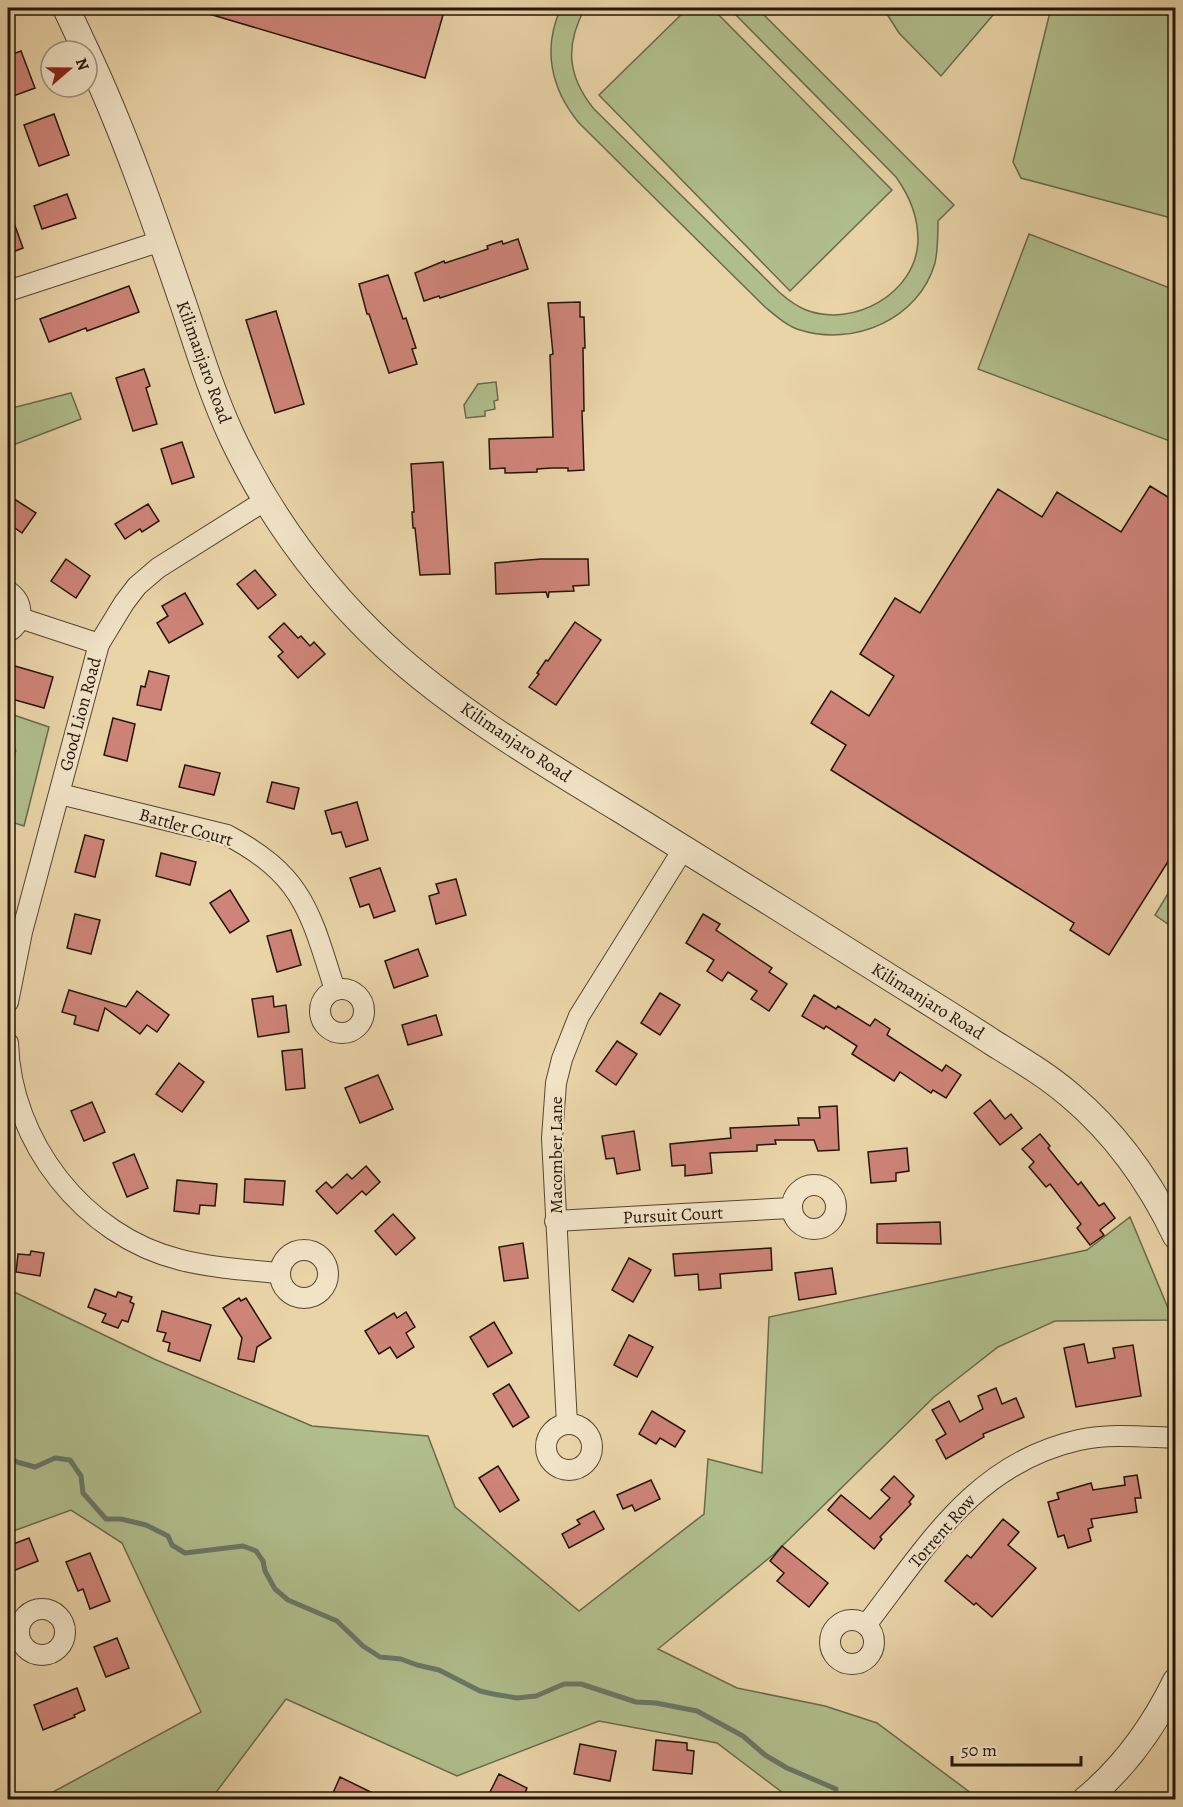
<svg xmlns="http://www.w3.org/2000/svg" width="1183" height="1807" viewBox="0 0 1183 1807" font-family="Alegreya,serif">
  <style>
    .green { fill: #b0be8c; stroke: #6a6a4a; stroke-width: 1.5 }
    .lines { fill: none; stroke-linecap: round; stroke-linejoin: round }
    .stream { stroke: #697768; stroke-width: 5 }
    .building { fill: #ce8478; stroke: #241509; stroke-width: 1.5 }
    .minor-casing { stroke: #554531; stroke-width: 22 }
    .tertiary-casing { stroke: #554531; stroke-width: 28 }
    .minor { stroke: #f1e3c6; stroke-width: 20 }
    .tertiary { stroke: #f1e3c6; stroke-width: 26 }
    .labels { text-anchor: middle; stroke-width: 4.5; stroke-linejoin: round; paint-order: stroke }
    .street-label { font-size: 18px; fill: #241509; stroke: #f1e3c6 }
  </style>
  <rect width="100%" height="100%" fill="#e9d4a8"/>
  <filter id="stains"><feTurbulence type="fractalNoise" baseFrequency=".00333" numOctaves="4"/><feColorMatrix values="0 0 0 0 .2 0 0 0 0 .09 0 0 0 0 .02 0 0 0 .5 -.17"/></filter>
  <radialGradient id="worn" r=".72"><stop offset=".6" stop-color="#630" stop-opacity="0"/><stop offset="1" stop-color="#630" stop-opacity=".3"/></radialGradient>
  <g class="green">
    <path d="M561 8H585C565 45 567 76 594 109L779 292C787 299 796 306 806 310 853 328 916 294 918 241 918 216 910 197 896 177L729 8H757L954 205 938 221C938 235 938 249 935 263 919 319 854 347 800 330 787 326 776 316 765 307L579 123C551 89 542 49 561 8Z"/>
    <path d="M688 8H712L892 190 790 291 599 95Z"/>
    <path d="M883 8H999L941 76 899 33Z"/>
    <path d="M1051 8H1175V219L1021 178 1013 162Z"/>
    <path d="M1029 234 1175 290V443L978 369Z"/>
    <path d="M496 382 498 400 494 401 495 409 485 411V416L466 418 464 405 478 384Z"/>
    <path d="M71 393 81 419 8 447V409Z"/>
    <path d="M8 713 49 727 24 826 8 821Z"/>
    <path d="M1175 882V929L1155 915Z"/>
    <path d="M1130 1217 1173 1320 1055 1321 998 1347 934 1397 774 1554 658 1649 737 1688 825 1706 877 1723 979 1799H791L717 1743 599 1721 457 1776 286 1699 211 1799H40L201 1712 122 1543 71 1510 8 1533V1289L154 1359 312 1426 428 1436 455 1507 579 1611 704 1514 708 1459 762 1473 769 1317 1087 1250Z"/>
  </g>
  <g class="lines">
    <g class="stream">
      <path d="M8 750 14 751"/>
      <path d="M8 1456 17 1462 35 1467 55 1458 70 1460 81 1476 83 1493 106 1519H121L146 1525 168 1536 172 1545 185 1553 243 1546 256 1551 263 1561 265 1571 275 1589 288 1600 337 1621 363 1646 380 1657 401 1659 417 1665 439 1670 480 1691 493 1694 517 1698 536 1696 564 1684H581L636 1702 656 1703 697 1711 743 1736 765 1755 787 1768 836 1789"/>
    </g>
  </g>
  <g class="building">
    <path d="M200 8H445L425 78 199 11Z"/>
    <path d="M21 51 35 88 8 98V56Z"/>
    <path d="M54 114 69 155 39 166 24 125Z"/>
    <path d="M67 194 76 218 42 229 34 206Z"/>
    <path d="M9 209 23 248 8 254V210Z"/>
    <path d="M518 239 528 269 440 298 439 296 424 301 415 273 444 261 445 263 488 249 487 246 502 241 503 244Z"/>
    <path d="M388 275 403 319 406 318 416 348 412 349 417 364 389 373 369 314H367L359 284Z"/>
    <path d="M129 286 139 312 87 331 86 328 49 342 40 319Z"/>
    <path d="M580 302V317H584L585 348H583L584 411H582L584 470 568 471V468H552L537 469V472L505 473V468L490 469 489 439 553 437 550 355 553 354 548 303Z"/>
    <path d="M276 311 304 404 275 413 246 320Z"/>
    <path d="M144 369 150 386 146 388 157 424 133 431 116 378Z"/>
    <path d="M182 442 194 477 172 484 161 449Z"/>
    <path d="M443 462 450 574 420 575 415 528H413L412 512H414L411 464Z"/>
    <path d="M1150 486 1176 502V849L1109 955 1070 930 1074 923 831 770 846 745 811 723 831 691 869 716 894 676 860 654 895 598 920 613 998 489 1042 517 1057 492 1121 532Z"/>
    <path d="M8 495 36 513 22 533 8 523Z"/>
    <path d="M148 504 159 521 142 532 140 529 125 539 115 524Z"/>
    <path d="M66 559 90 576 76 598 51 581Z"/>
    <path d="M541 559H588L589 585 573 586 574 591 549 592 548 598 546 592 496 594 495 563Z"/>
    <path d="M255 570 276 595 258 609 237 584Z"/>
    <path d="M185 593 203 624 169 643 157 623 168 616 162 606Z"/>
    <path d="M575 622 601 640 556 705 529 687 539 674 537 673 546 660 548 661Z"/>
    <path d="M284 623 298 638 301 636 310 646 314 642 325 654 298 678 278 656 283 652 269 637Z"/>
    <path d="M8 664 53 677 44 708 8 698Z"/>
    <path d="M149 671 169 676 161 710 137 705 141 686 145 687Z"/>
    <path d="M113 718 135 724 127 761 104 755Z"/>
    <path d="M185 765 220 773 214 795 179 787Z"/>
    <path d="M272 782 299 788 294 809 267 802Z"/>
    <path d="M357 802 368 840 346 847 341 832 332 834 325 811Z"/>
    <path d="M85 835 104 840 95 877 75 872Z"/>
    <path d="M161 853 196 862 190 885 156 876Z"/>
    <path d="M380 868 395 911 374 918 369 904 360 907 350 878Z"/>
    <path d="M456 879 466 915 436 924 429 896 439 893 436 884Z"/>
    <path d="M230 890 249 921 230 933 210 903Z"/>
    <path d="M75 914 100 920 91 954 67 948Z"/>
    <path d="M703 914 720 924 716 930 772 968 769 972 787 984 769 1011 751 999 757 991 728 972 722 981 707 971 714 960 686 943Z"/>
    <path d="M291 930 301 965 277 972 267 936Z"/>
    <path d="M418 949 428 976 394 988 385 961Z"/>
    <path d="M69 990 126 1007 137 991 169 1015 157 1032 147 1025 140 1034 105 1008 98 1031 74 1024 76 1016 62 1012Z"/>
    <path d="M660 993 680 1005 660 1035 641 1023Z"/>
    <path d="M814 995 836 1009 838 1006 870 1026 875 1019 890 1029 887 1035 942 1071 946 1065 961 1075 946 1098 933 1090 931 1093 900 1072 894 1081 852 1054 857 1046 826 1026 824 1029 802 1016Z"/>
    <path d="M273 996 274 1007 286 1005 289 1032 258 1037 252 999Z"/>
    <path d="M436 1015 442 1035 408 1045 402 1025Z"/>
    <path d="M617 1041 637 1054 616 1085 596 1071Z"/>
    <path d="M302 1049 305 1088 286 1090 282 1051Z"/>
    <path d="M179 1063 204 1082 182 1112 156 1094Z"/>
    <path d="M378 1075 393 1109 360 1123 345 1088Z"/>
    <path d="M990 1100 1005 1119 1011 1114 1022 1128 1000 1145 974 1113Z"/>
    <path d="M92 1102 105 1132 84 1141 71 1111Z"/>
    <path d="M837 1106 839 1150 818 1151 814 1140H775L776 1144 757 1145V1151L710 1153 712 1173 685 1176V1165L672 1166 670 1144 731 1138 730 1128 799 1125 798 1118H820L819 1107Z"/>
    <path d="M634 1131 640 1170 617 1174 614 1158 606 1159 602 1136Z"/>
    <path d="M1040 1134 1050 1146 1048 1148 1078 1185 1081 1182 1099 1206 1104 1203 1115 1218 1100 1230 1104 1235 1090 1245 1077 1228 1081 1224 1050 1184 1046 1187 1029 1167 1034 1162 1022 1149Z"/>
    <path d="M907 1148 909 1171 896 1173V1181L871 1183 868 1152Z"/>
    <path d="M134 1154 148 1188 127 1197 113 1163Z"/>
    <path d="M366 1166 380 1182 366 1195 362 1191 337 1214 316 1191 326 1182 332 1188 347 1174 352 1179Z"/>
    <path d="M245 1179 285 1181 283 1205 244 1202Z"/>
    <path d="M177 1180 217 1184 215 1206 200 1205 199 1214 174 1211Z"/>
    <path d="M393 1214 415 1238 396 1255 375 1231Z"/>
    <path d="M940 1222 941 1244 877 1243V1224Z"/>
    <path d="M523 1243 528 1278 504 1281 499 1247Z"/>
    <path d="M771 1248 772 1270 720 1274 721 1288 699 1290 698 1274 675 1276 673 1254Z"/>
    <path d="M31 1251 44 1253 40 1276 16 1272 18 1254 30 1255Z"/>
    <path d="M629 1258 651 1270 633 1302 612 1290Z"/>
    <path d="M832 1268 836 1294 799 1300 795 1273Z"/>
    <path d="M95 1289 116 1297 118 1292 132 1297 130 1302 134 1304 128 1322 122 1320 118 1328 102 1322 106 1314 88 1307Z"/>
    <path d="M239 1298 241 1301 246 1298 271 1338 257 1347 254 1362 238 1359 242 1338 223 1308Z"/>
    <path d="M162 1311 211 1325 200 1361 168 1351 170 1343 163 1341 166 1333 157 1331Z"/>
    <path d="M406 1312 415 1327 406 1333 414 1347 397 1358 390 1347 379 1354 365 1331 394 1313 397 1318Z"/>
    <path d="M494 1322 512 1353 488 1367 470 1337Z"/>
    <path d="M629 1335 653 1347 637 1377 614 1365Z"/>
    <path d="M1084 1344 1088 1363 1115 1358 1113 1348 1133 1345 1141 1396 1076 1407 1064 1348Z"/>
    <path d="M509 1384 529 1417 513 1427 493 1394Z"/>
    <path d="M996 1388 1002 1404 1016 1398 1024 1417 983 1434 984 1437 946 1459 936 1440 946 1434 932 1410 949 1401 960 1422 983 1409 978 1396Z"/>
    <path d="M652 1411 685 1431 675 1447 660 1438 656 1444 639 1434Z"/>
    <path d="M498 1466 519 1500 500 1512 479 1478Z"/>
    <path d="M1137 1475 1141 1498H1135L1137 1512 1091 1519 1093 1527 1088 1529 1091 1541 1068 1548 1064 1535 1058 1537 1048 1502 1059 1499 1057 1493 1091 1483 1093 1490 1125 1485 1124 1477Z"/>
    <path d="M894 1476 914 1496 909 1502 911 1504 880 1537 882 1539 874 1549 828 1510 841 1495 870 1519 890 1498 881 1490Z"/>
    <path d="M651 1480 660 1499 635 1511 632 1505 623 1509 617 1495Z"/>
    <path d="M594 1511 604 1529 569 1548 562 1534 580 1524 577 1520Z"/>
    <path d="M1003 1519 1019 1532 1008 1545 1036 1568 992 1617 976 1603 974 1605 945 1581 967 1555 971 1558Z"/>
    <path d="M29 1538 38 1561 8 1573V1546Z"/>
    <path d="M782 1546 828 1583 809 1607 777 1581 784 1573 770 1561Z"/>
    <path d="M90 1553 110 1601 90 1609 83 1589 78 1591 66 1562Z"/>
    <path d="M117 1638 129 1668 106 1677 94 1647Z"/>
    <path d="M77 1688 85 1710 74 1715 75 1717 43 1730 34 1705Z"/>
    <path d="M656 1740 687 1743V1750L694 1751 692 1774 653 1770Z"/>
    <path d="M580 1744 616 1751 610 1781 574 1774Z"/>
    <path d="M499 1774 527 1788 522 1800H486Z"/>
    <path d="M340 1777 387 1800H330Z"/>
  </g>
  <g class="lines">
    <defs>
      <g id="minor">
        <path d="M8 291 161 241"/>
        <path d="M8 591C24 602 25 622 8 632"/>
        <path d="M20 618 99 644"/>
        <path d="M60 794 227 835C304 876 310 912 335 990"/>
        <circle cx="342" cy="1011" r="22"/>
        <path d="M8 1002 22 932 99 644 124 603 137 586 158 568 266 500"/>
        <path d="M8 1043C11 1141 83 1236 181 1260 213 1268 247 1270 280 1273"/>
        <circle cx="814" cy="1207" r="22"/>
        <path d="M555 1221 791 1208"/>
        <circle cx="304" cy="1274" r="24"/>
        <path d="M567 1424 552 1138 556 1083 562 1059 579 1016 684 848"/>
        <circle cx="569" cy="1447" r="23"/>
        <circle cx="42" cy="1632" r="23"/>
        <circle cx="852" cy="1642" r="22"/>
        <path d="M866 1625C927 1546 975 1463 1079 1440 1111 1433 1144 1437 1176 1438"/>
      </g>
      <g id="tertiary">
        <path d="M66 8 86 51"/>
        <path d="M87 53C125 134 154 219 183 303 198 348 212 394 232 437 269 515 322 587 385 646 453 709 539 760 618 808 709 864 799 920 889 977 924 999 960 1021 995 1044 1021 1060 1048 1076 1071 1096 1116 1134 1151 1184 1176 1236"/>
        <path d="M1085 1800C1124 1768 1154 1726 1176 1681"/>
      </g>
    </defs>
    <use href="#minor" class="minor-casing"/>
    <use href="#tertiary" class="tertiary-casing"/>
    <use href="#minor" class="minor"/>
    <use href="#tertiary" class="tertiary"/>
  </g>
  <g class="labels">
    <g class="street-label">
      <text transform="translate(204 362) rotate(70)" y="6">Kilimanjaro Road</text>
      <text transform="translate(80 714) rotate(-75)" y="6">Good Lion Road</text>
      <text transform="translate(516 742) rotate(34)" y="6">Kilimanjaro Road</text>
      <text transform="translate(186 827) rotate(16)" y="6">Battler Court</text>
      <text transform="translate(928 1001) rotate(32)" y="6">Kilimanjaro Road</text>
      <text transform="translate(556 1155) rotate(-90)" y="6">Macomber Lane</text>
      <text transform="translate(673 1215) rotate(-3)" y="6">Pursuit Court</text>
      <text transform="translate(942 1531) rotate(-49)" y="6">Torrent Row</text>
    </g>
  </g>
  <rect width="1183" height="1807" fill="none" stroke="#e9d4a8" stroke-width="30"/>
  <rect x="9" y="9" width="1165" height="1789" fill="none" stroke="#241509" stroke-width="3"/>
  <rect x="15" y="15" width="1153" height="1777" fill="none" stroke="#241509" stroke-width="1.5"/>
  <g transform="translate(69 69) rotate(70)"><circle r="28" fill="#f1e3c6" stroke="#9f917a" stroke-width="1.5"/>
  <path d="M0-4.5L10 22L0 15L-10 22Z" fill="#8f2418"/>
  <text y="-9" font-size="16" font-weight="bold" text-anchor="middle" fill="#241509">N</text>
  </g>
  <path d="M952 1756v9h129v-9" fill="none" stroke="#241509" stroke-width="3"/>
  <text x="961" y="1756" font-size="18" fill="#241509" stroke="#f1e3c6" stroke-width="4.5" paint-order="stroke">50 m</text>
  <rect width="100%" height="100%" filter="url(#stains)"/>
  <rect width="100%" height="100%" fill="url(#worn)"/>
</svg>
